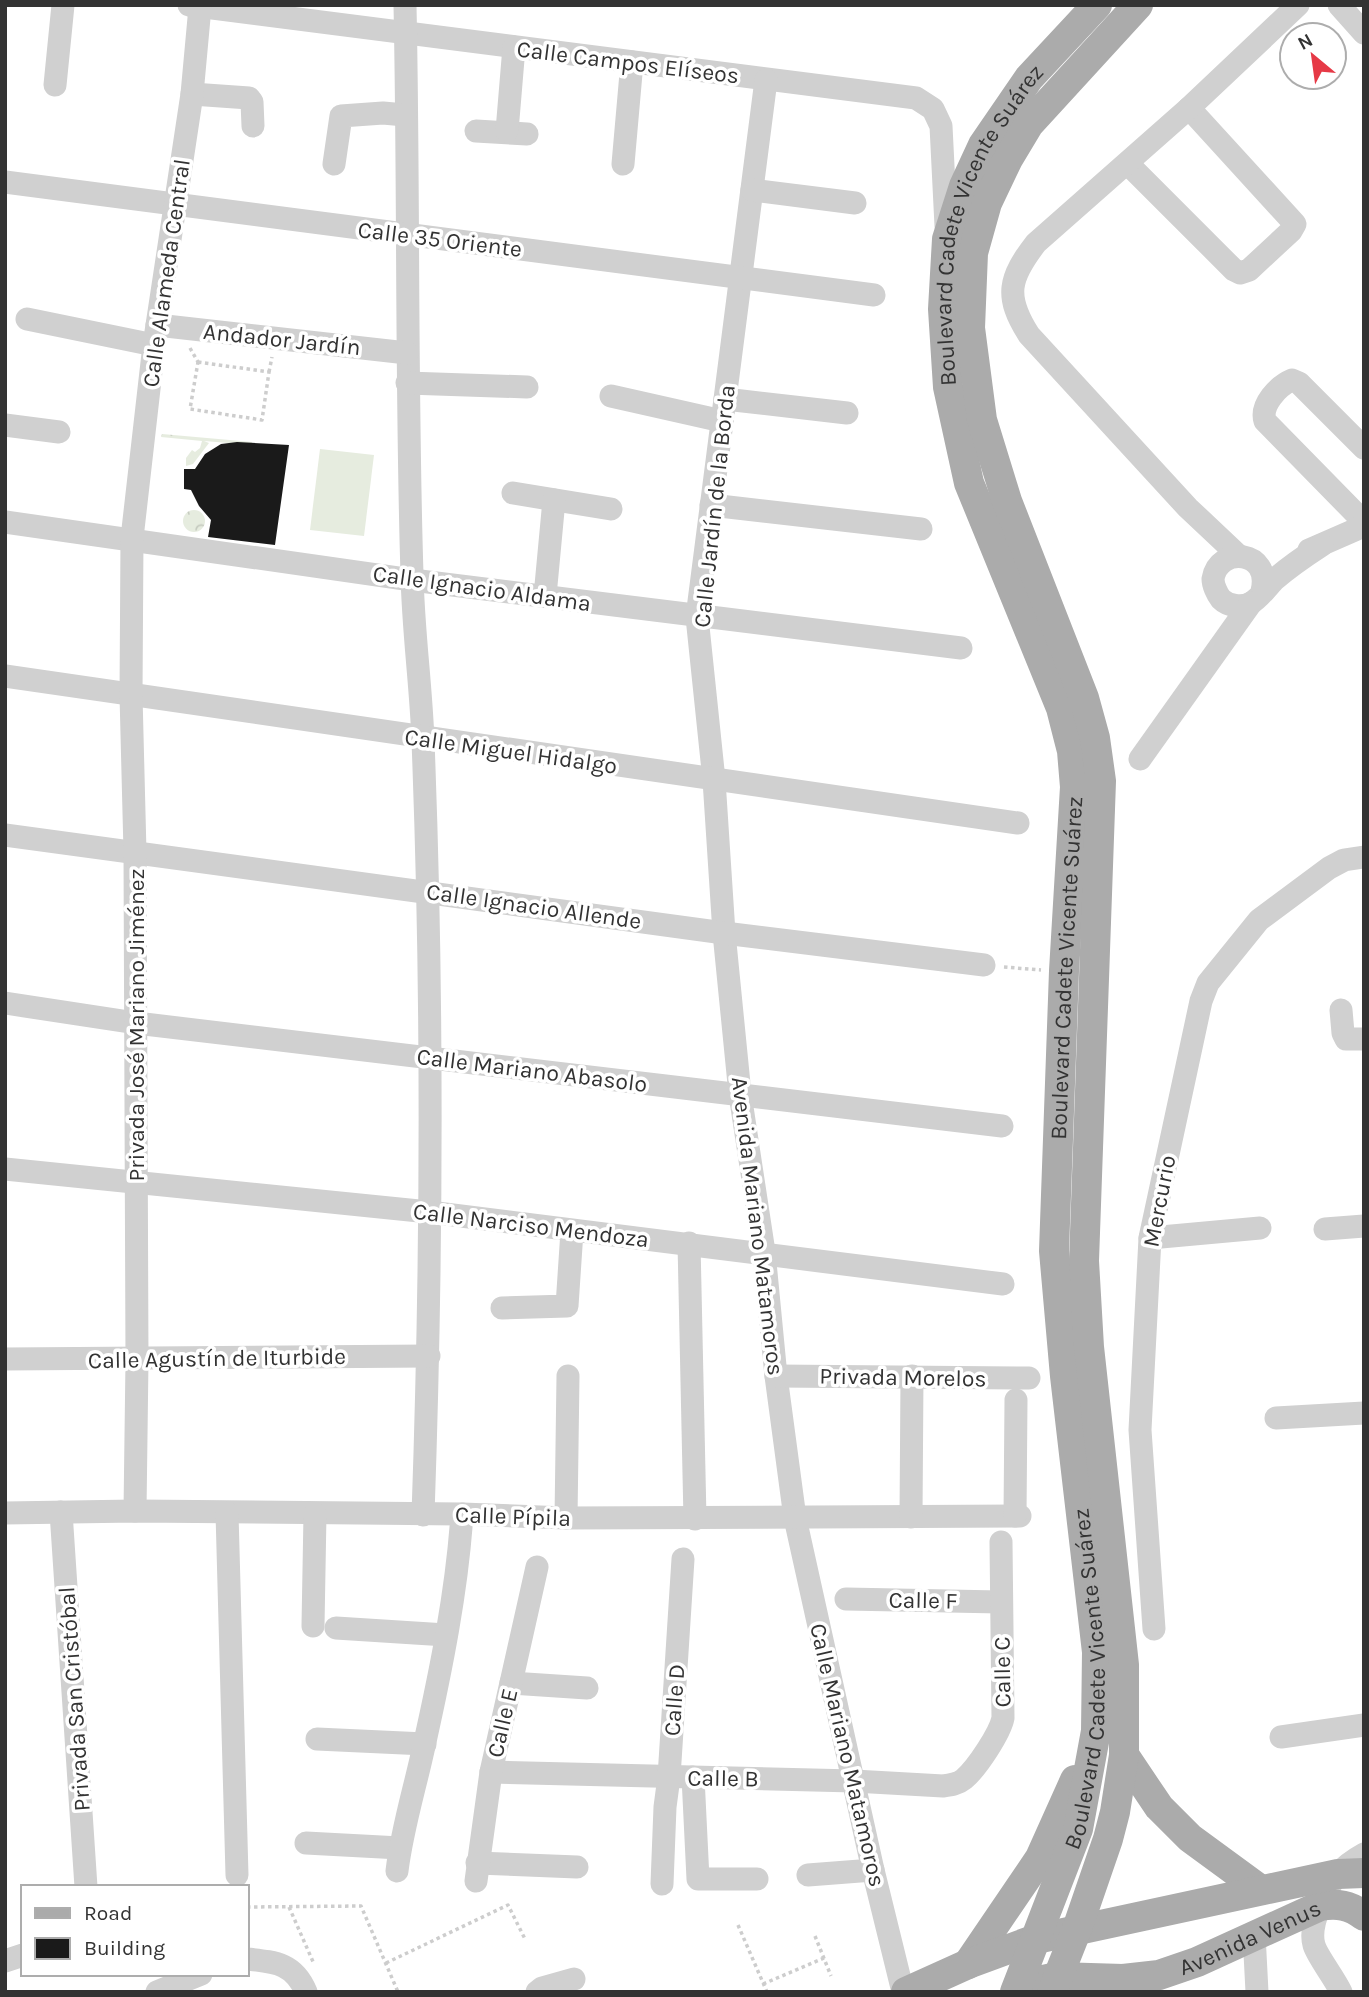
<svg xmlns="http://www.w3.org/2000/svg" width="1369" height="1997" viewBox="0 0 1369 1997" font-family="Karla,sans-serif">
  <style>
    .park { fill: url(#park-crowns) }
    .garden { fill: #e6ecdf }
    .building { fill: #1a1a1a }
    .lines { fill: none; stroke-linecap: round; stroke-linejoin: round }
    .path { stroke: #cdcdcd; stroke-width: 3.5; stroke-dasharray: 3.5 3.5; stroke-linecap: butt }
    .minor { stroke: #d0d0d0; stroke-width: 23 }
    .major { stroke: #ababab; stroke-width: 30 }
    .labels { text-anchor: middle; stroke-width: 7; stroke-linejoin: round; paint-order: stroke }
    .street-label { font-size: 23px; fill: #333; stroke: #fff }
  </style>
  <defs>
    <pattern id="park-crowns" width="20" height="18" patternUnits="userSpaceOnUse" patternTransform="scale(1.75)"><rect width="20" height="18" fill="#e6ecdf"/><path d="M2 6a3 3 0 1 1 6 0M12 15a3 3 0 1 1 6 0" fill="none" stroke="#c6cbc0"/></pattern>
  </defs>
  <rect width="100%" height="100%" fill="#fff"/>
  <g class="park">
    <path d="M162 434 252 442V445L204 441 209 443 193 464 186 466V458L192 450 195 452 200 448 202 441 161 437Z"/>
    <circle cx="194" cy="521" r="11"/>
  </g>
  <path class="garden" d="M320 449 374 455 364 536 310 530Z"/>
  <path class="building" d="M237 442 289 445 275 545 208 537 211 520 199 506 191 490 184 489V469H195L205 454 221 444Z"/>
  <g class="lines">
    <g class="path">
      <path d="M190 348 198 362"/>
      <path d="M198 362 269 372 262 420 190 409Z"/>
      <path d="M269 372 272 357"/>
      <path d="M1004 967 1041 970"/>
      <path d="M247 1907 361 1906 398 1992"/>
      <path d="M289 1907 314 1964"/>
      <path d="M738 1925 767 1992"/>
      <path d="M815 1936 831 1976"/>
      <path d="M386 1963 508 1905 525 1939"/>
      <path d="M763 1984 824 1958"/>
    </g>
    <g class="minor">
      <path d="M189 5 916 98 933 109 941 126 946 226"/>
      <path d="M405 5C409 195 406 385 412 574 413 630 421 685 423 741 433 998 432 1257 423 1515"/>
      <path d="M1339 5 1364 33"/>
      <path d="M766 80 697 617 714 780 724 933 740 1094 764 1252 776 1376 795 1518 873 1870 903 1992"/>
      <path d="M55 85 63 5"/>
      <path d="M192 94 249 98 252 102 253 126"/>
      <path d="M476 131 527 134"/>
      <path d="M507 131 514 47"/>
      <path d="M334 164 341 116 383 113 405 115"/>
      <path d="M623 164 632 62"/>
      <path d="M1128 164 1234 270 1240 273 1249 270 1291 231 1295 224 1189 108"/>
      <path d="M5 182 874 295"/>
      <path d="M752 190 855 203"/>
      <path d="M27 319 154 345"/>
      <path d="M157 325 407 353"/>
      <path d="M407 383 527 387"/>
      <path d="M611 396 722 421"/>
      <path d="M725 399 847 413"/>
      <path d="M5 425 59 432"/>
      <path d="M1364 448 1299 383 1292 380C1278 386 1260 405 1265 421L1364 522"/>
      <path d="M513 493 611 509"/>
      <path d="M711 505 921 529"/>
      <path d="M5 522 412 580 961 648"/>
      <path d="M1309 550 1364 526"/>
      <path d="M1239 556 1188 508 1029 335C1004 296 1009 278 1036 243L1189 108 1298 5"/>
      <path d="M1262 591C1272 550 1218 545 1213 579 1213 585 1217 594 1221 599 1228 606 1242 608 1251 603 1260 598 1267 587 1274 580 1289 567 1305 556 1322 545"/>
      <path d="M545 596 554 500"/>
      <path d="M5 676 1018 823"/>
      <path d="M1140 759 1251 603"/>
      <path d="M5 835 724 933 984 965"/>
      <path d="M5 1003 136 1023 1002 1126"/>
      <path d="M1341 1010 1343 1033 1346 1039H1364"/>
      <path d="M5 1169 429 1212 1003 1284"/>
      <path d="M1325 1229 1364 1226"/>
      <path d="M1150 1238 1260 1228"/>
      <path d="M689 1243 695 1519"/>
      <path d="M502 1308 567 1306 572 1231"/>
      <path d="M5 1359 429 1356"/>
      <path d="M776 1376 1029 1378"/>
      <path d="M1276 1418 1364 1413"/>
      <path d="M135 1511 137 1360 135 852 131 695 132 538 154 345 192 94 200 7"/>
      <path d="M61 1512 86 1887"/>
      <path d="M5 1513 135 1511 462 1514 566 1518 1020 1516"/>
      <path d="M227 1513 237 1875"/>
      <path d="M1015 1516 1016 1400"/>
      <path d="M911 1517 912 1376"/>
      <path d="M566 1518 568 1376"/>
      <path d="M846 1599 1000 1602"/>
      <path d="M313 1626 315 1514"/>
      <path d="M336 1628 446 1635"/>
      <path d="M1154 1629 1140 1430 1150 1238 1201 1001 1208 983 1259 920 1329 868 1344 860 1364 857"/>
      <path d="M511 1683 587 1688"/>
      <path d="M1281 1737 1364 1725"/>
      <path d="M317 1739 425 1744"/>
      <path d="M491 1772 854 1781 943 1786C951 1785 958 1784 964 1779 977 1768 1000 1733 1003 1718L1001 1542"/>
      <path d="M693 1777 698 1879H757"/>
      <path d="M306 1843 400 1848"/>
      <path d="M477 1863 577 1867"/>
      <path d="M397 1871C402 1829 415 1788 424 1746 441 1670 457 1591 462 1514"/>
      <path d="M808 1875 873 1870"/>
      <path d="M476 1881 491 1772 537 1567"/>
      <path d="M662 1884 665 1807 669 1777 683 1559"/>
      <path d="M1254 1934 1257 1992"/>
      <path d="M247 1959C275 1962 294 1963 306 1992"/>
      <path d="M5 1961 23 1955"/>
      <path d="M157 1992 201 1974"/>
      <path d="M537 1992 542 1988 574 1979"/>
      <path d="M1341 1992C1334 1977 1317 1956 1314 1945 1308 1925 1326 1889 1338 1874 1345 1866 1355 1859 1364 1854"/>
    </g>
    <g class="major">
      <path d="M1124 1755 1159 1807 1190 1838 1261 1890"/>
      <path d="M968 1964 1040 1858 1075 1780"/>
      <path id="s1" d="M1039 1981 1057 1977 1123 1979 1159 1975 1197 1962 1320 1906C1337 1903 1350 1905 1364 1916"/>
      <path d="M906 1992 968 1964 1036 1939 1338 1874 1364 1873"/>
      <path id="s2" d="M1015 1992 1078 1829 1096 1731 1097 1652 1065 1376 1054 1251 1064 971 1075 787 1072 751 1061 708 969 483 948 387 943 309 947 239 964 186 983 145 1029 78 1097 5"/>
      <path d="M1052 1992 1077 1929 1108 1839 1115 1812 1124 1755V1665L1089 1347 1084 1261 1101 781 1095 738 1084 698 1007 501 982 420 970 328 973 253 987 203 1008 159 1029 124 1138 5"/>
    </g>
  </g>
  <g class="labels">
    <g class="street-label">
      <text transform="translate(628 62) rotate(7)" y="8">Calle Campos Elíseos</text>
      <text dy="8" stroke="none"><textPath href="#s2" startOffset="1816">Boulevard Cadete Vicente Suárez</textPath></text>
      <text transform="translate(440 239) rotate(7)" y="8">Calle 35 Oriente</text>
      <text transform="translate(166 273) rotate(-82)" y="8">Calle Alameda Central</text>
      <text transform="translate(282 339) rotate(6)" y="8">Andador Jardín</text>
      <text transform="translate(714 506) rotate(-84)" y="8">Calle Jardín de la Borda</text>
      <text transform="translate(482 588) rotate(8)" y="8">Calle Ignacio Aldama</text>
      <text transform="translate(511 751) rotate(8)" y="8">Calle Miguel Hidalgo</text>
      <text transform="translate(534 906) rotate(8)" y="8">Calle Ignacio Allende</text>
      <text dy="8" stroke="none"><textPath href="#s2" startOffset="1040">Boulevard Cadete Vicente Suárez</textPath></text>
      <text transform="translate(136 1025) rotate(-90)" y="8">Privada José Mariano Jiménez</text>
      <text transform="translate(532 1070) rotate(7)" y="8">Calle Mariano Abasolo</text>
      <text transform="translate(1159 1201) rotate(-79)" y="8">Mercurio</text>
      <text transform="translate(531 1225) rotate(7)" y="8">Calle Narciso Mendoza</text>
      <text transform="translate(758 1226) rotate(83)" y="8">Avenida Mariano Matamoros</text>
      <text transform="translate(217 1358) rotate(-1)" y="8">Calle Agustín de Iturbide</text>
      <text transform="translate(903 1377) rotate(1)" y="8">Privada Morelos</text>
      <text transform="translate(513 1516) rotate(2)" y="8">Calle Pípila</text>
      <text transform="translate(923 1600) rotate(1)" y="8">Calle F</text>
      <text transform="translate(1002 1672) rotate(-91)" y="8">Calle C</text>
      <text dy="8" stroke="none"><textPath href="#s2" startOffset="326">Boulevard Cadete Vicente Suárez</textPath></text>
      <text transform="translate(74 1699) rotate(-94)" y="8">Privada San Cristóbal</text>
      <text transform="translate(674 1700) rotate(-86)" y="8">Calle D</text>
      <text transform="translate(502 1723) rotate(-77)" y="8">Calle E</text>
      <text transform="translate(848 1755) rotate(77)" y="8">Calle Mariano Matamoros</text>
      <text transform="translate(723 1778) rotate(1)" y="8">Calle B</text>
      <text dy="8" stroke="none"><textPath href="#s1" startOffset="219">Avenida Venus</textPath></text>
    </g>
  </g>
  <rect width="1369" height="1997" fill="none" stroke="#333333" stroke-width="14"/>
  <rect x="21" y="1885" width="228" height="91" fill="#ffffff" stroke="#adadad" stroke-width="2"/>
  <rect x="35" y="1908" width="35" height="10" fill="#ababab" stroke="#adadad" stroke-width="2"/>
  <text x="84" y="1920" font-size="21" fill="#333333">Road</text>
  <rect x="35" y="1938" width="35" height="21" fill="#1a1a1a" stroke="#adadad" stroke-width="2"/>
  <text x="84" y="1955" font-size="21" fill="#333333">Building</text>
  <g transform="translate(1313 56) rotate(331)"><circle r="33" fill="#ffffff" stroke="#adadad" stroke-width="2"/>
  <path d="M0-5L12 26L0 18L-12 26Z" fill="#e63946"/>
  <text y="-10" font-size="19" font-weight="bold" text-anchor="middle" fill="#333333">N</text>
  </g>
</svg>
